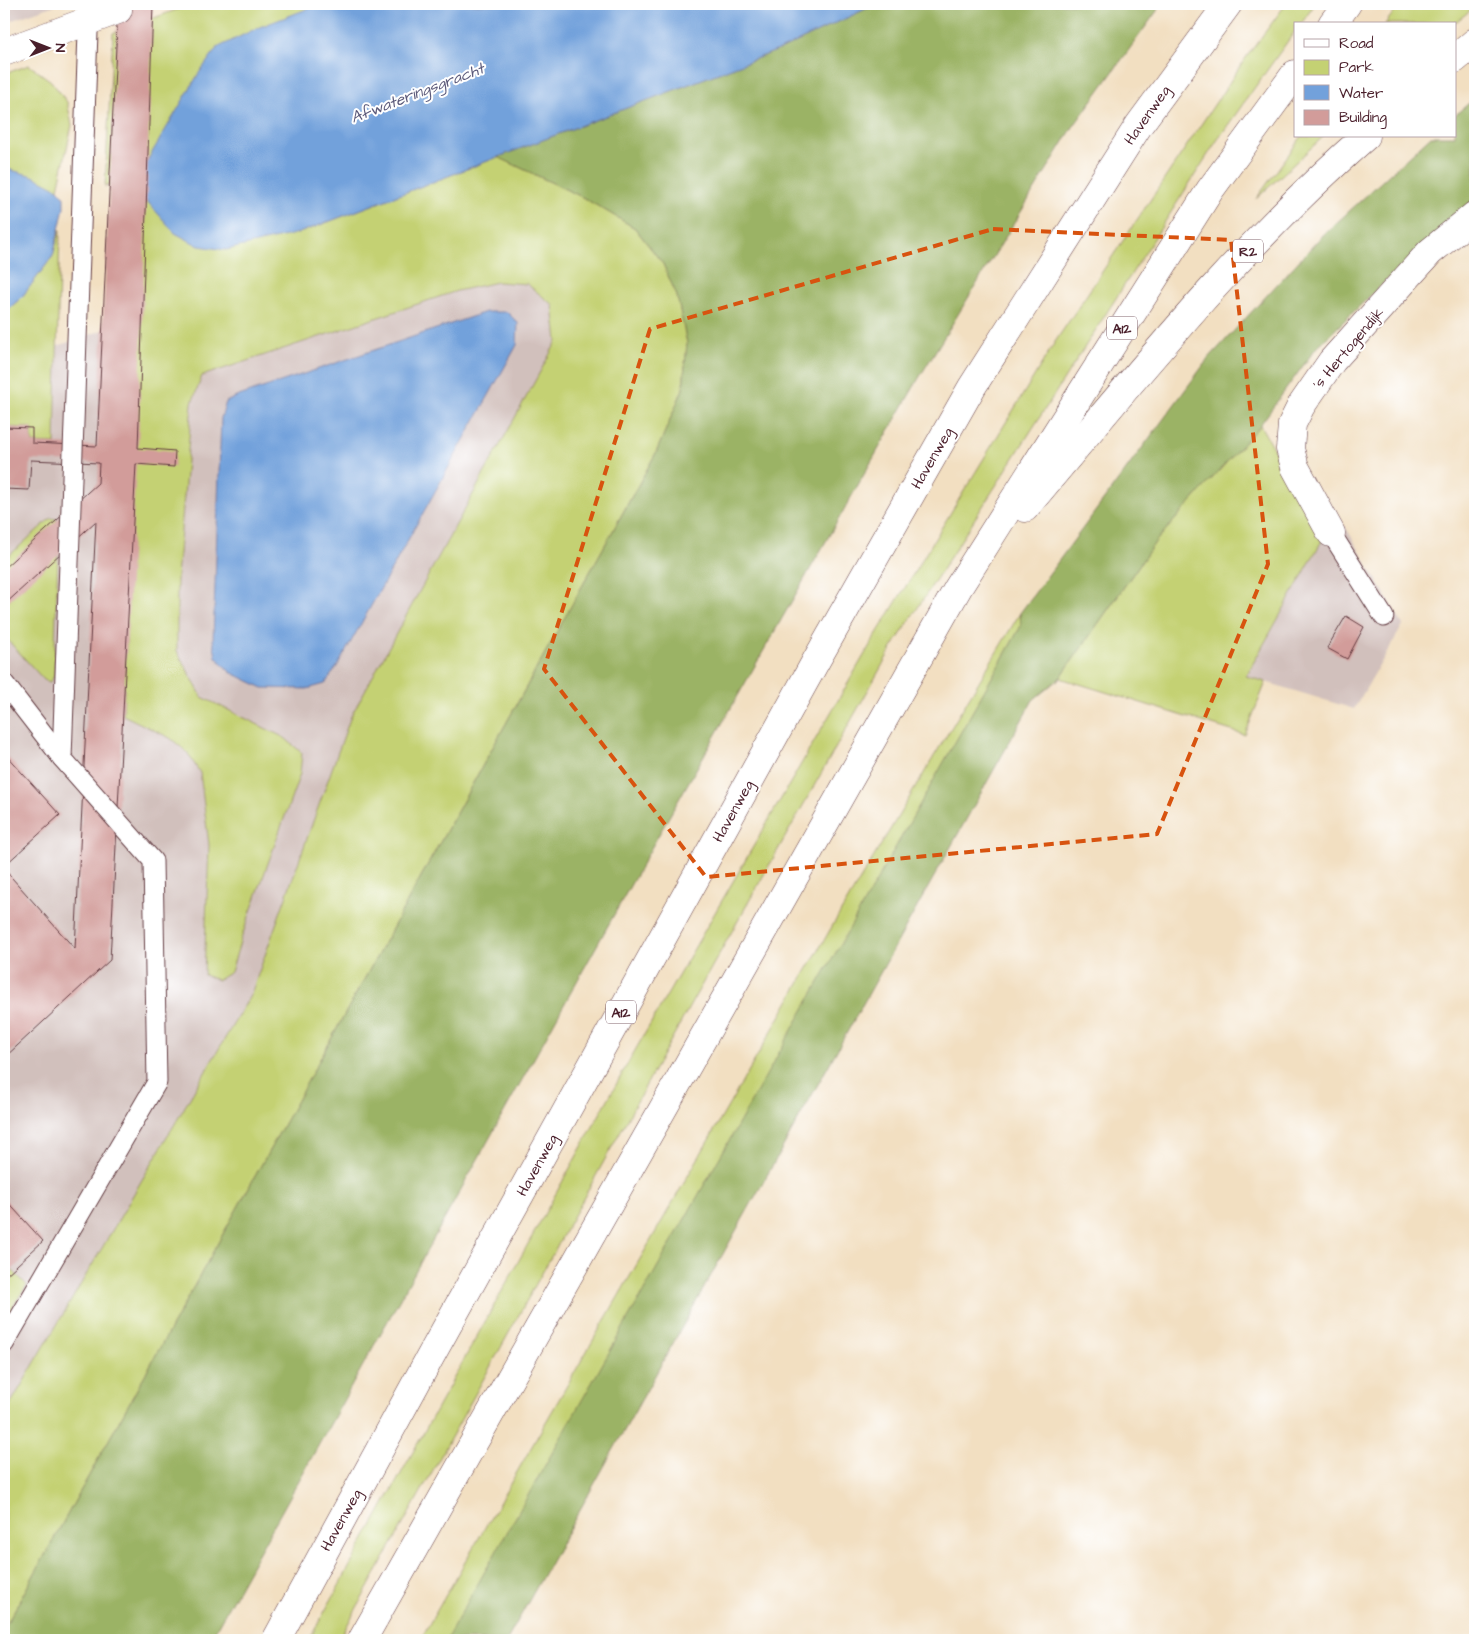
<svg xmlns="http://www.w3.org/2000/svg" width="1479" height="1644" viewBox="0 0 1479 1644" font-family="'Architects Daughter',sans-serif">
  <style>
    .industrial { fill: #d1c0bc }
    .green { fill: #c4d173; stroke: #87784f }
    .forest { fill: #9bb365; stroke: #726948 }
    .water { fill: #72a1db; stroke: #5e6083 }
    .building { fill: #d29c9a }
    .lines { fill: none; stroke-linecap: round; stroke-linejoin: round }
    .lane-casing { stroke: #633c42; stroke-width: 21 }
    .street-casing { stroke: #633c42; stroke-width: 29 }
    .highway-casing { stroke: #633c42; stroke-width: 29 }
    .lane { stroke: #fff; stroke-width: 19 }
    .street { stroke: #fff; stroke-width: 28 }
    .highway { stroke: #fff; stroke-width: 28 }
    .marked { fill: none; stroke: #d8530f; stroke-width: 4; stroke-dasharray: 10 6; stroke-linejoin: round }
    .labels { text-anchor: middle; stroke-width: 4; stroke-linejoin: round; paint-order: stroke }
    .shield { fill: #fff; stroke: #80626b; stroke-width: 1 }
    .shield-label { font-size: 14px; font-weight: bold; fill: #4a1f2b }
    .street-label { font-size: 15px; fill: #4a1f2b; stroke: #fff }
    .water-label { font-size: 16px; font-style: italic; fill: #5c5a7a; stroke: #fff }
  </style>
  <rect width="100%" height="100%" fill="#fff"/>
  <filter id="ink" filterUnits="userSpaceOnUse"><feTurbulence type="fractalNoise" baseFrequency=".02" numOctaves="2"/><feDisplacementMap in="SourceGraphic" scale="10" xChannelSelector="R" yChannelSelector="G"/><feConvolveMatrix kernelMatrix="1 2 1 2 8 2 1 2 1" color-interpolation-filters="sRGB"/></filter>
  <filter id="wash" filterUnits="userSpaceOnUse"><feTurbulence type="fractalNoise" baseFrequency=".0096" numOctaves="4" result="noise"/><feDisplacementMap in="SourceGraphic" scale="20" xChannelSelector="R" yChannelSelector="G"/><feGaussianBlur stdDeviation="1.12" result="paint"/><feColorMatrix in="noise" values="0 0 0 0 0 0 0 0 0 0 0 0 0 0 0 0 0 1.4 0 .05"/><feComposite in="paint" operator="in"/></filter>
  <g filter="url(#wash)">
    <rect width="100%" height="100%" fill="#f2dfc1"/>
    <g class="industrial">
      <path d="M4 4H58L4 23Z"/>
      <path d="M782 89 4 1640V365Z"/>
      <path d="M1345 526 1403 625 1354 709 1246 676 1324 537Z"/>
    </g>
    <g class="green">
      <path d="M192 4H577L147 173 105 187 113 33Z"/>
      <path d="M1286 4H1315L1301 24H1295V31L1216 142 892 648 696 995 339 1640H309L633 1054 873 640 1055 342 1245 59Z"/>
      <path d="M1400 4H1475V7L1453 24H1385Z"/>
      <path d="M29 65 51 81 67 102 72 125 58 189 4 206V74Z"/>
      <path d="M1302 136H1324L1256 199Z"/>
      <path d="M498 157 584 198 635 228 663 264 677 296 687 343 683 389 656 453 4 1629V1415L251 994 351 716 557 341 553 305 527 284 497 282 457 291 202 376 192 403 177 577V651L202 697 285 738 302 753 300 774 241 939 231 972 218 980 204 975 209 845 200 773 187 752 170 738 123 715 145 199 299 233Z"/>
      <path d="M60 229 55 444 32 443V428L4 427V313L22 297 53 256Z"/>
      <path d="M1260 425 1324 537 1246 676 1266 682 1245 735 1060 678 1156 541Z"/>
      <path d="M51 518 56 519 59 524 54 676 50 682 44 680 4 636V560Z"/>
      <path d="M1020 613 1021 626 449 1640H420L830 930Z"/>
      <path d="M12 1270 27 1285 4 1320V1277Z"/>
    </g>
    <g class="forest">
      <path d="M876 4H1162L1073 127 919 378 654 843 210 1640H4V1629L656 453 683 389 687 343 677 296 663 264 635 228 584 198 498 157 784 48Z"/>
      <path d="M1475 98V199L1394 273 1316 348 1260 425 1156 541 1060 678 1033 700 507 1640H446L1021 626 1020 613 1208 359 1320 238 1431 136H1455V115Z"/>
    </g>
    <g class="water">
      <path d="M320 4H876L784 48 299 233 226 250 199 246 175 233 145 199 147 161 199 73 217 48 257 28Z"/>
      <path d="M4 168 33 176 58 189 64 196V208L53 256 22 297 4 313Z"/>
      <path d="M486 312H507L518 323 517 345 338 665 325 684 307 689 263 688 230 672 216 657 213 640 221 418 226 402 236 397Z"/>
    </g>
    <g id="blocks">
      <g class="building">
        <path d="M118 4H153L138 448 175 451 174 467 136 464 110 960 4 1058V869L75 949 96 521 4 605V568L98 483 99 463 31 460 29 490 4 489V427L32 428V443L97 446Z"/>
        <path d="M1346 616 1364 627 1347 659 1327 648Z"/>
        <path d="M4 753 60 815 4 866Z"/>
        <path d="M4 1198 43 1241 4 1277Z"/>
      </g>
    </g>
  </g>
  <g filter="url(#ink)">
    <use href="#blocks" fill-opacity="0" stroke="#633c42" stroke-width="1"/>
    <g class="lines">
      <defs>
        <g id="lane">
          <path d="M1331 533 1384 617"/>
          <path d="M4 683 62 758"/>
          <path d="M4 1344 157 1082 153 861 62 758 89 4"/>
        </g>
        <g id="street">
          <path d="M4 52 118 10"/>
          <path d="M1331 533 1295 467 1290 449 1292 424 1301 406 1332 361 1430 252 1475 215"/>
        </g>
        <g id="highway">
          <path d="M1332 24 1347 4"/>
          <path d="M1455 59 1475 42"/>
          <path d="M1025 508C1133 380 1239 247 1366 136"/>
          <path d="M276 1640 434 1350 817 659 972 387 1139 125 1228 4"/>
          <path d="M362 1640 958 588 1210 190 1295 74"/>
        </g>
      </defs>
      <use href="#lane" class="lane-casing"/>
      <use href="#street" class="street-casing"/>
      <use href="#highway" class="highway-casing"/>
      <use href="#lane" class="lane"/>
      <use href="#street" class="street"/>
      <use href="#highway" class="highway"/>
    </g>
  </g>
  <path class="marked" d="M993 229 1231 240 1268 564 1157 834 706 877 544 669 650 329Z"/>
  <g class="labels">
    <g class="shield">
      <rect x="1233" y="239.5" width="30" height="23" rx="4"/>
      <rect x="1107" y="316.5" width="30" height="23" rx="4"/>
      <rect x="606" y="1000.5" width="30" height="23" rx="4"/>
    </g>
    <g class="shield-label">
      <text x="1248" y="256">R2</text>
      <text x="1122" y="333">A12</text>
      <text x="621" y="1017">A12</text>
    </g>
    <g class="street-label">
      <text transform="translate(1147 115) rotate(-55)" y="5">Havenweg</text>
      <text transform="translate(1348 348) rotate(-50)" y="5">'s Hertogendijk</text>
      <text transform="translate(932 458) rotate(-60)" y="5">Havenweg</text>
      <text transform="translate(733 811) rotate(-61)" y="5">Havenweg</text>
      <text transform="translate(537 1165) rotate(-61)" y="5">Havenweg</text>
      <text transform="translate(341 1520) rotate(-61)" y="5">Havenweg</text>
    </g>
    <g class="water-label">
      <text transform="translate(417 92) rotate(-21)" y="6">Afwateringsgracht</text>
    </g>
  </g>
  <rect width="1479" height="1644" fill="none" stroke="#fff" stroke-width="20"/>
  <rect x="1294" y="22" width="162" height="115" fill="#ffffff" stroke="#b7a5aa"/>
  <rect x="1304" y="39" width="25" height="8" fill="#ffffff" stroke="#b7a5aa"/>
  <text x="1339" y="48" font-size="15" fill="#4a1f2b">Road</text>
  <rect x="1304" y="60" width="25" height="15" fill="#c4d173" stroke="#b7a5aa"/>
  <text x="1339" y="72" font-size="15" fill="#4a1f2b">Park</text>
  <rect x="1304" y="85" width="25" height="15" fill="#72a1db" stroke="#b7a5aa"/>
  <text x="1339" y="98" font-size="15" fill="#4a1f2b">Water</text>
  <rect x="1304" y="110" width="25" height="15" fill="#d29c9a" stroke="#b7a5aa"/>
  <text x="1339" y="122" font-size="15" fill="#4a1f2b">Building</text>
  <g transform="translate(48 48) rotate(90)" stroke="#ffffff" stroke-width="4" paint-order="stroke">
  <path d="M0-4L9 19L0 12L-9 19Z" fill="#4a1f2b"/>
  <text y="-8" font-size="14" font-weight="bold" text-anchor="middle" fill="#4a1f2b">N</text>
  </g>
</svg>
